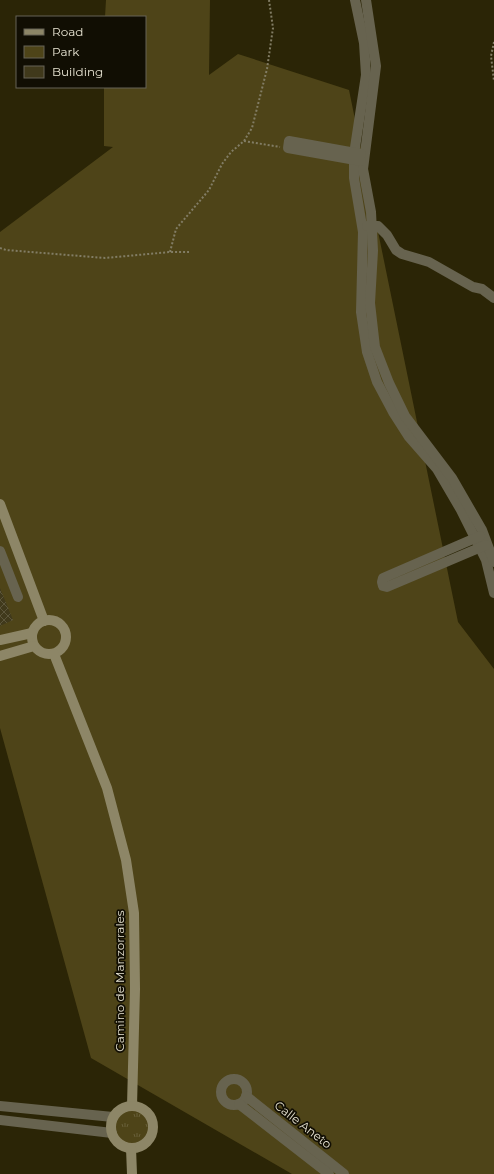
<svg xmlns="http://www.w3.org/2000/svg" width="494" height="1174" viewBox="0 0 494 1174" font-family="Montserrat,sans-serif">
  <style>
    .green { fill: #4e4418 }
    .park { fill: url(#park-tufts) }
    .building { fill: url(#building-cross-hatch) }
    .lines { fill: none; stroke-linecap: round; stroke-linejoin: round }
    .path { stroke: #827d65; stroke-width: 2; stroke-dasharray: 2 2; stroke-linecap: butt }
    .street { stroke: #67634f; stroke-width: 10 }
    .secondary { stroke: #8d8667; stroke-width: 10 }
    .labels { text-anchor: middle; stroke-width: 3.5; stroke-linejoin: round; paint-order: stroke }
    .street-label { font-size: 12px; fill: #e7e3d2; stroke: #110e03 }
  </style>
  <defs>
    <pattern id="park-tufts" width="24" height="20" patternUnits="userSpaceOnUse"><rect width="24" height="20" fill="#4e4418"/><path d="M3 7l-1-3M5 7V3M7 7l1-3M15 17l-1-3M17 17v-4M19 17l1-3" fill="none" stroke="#685f39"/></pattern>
    <pattern id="building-cross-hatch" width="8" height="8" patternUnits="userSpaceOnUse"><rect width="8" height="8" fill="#40391b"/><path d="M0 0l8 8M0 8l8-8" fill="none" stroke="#5c563b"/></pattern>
  </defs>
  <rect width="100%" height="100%" fill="#2b2506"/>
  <path class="green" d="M106 0H210L209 75 238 54 349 90 458 622 494 669V1174H292L91 1058 0 728V232L113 147 104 146V87H145V17H105Z"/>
  <circle class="park" cx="132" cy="1127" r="17"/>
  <path class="building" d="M0 588 13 620 0 626Z"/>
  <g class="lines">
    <g class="path">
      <path d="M494 42 491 56 494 81"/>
      <path d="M244 141 280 147"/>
      <path d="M0 248 6 250 105 258 170 252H189"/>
      <path d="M170 252 176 229 209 190 222 164 231 152 244 141 252 128 267 69 273 28 269 0"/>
    </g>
    <g class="street">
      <path d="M355 0 364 43 366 75 354 154V178L363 232 361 312 367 352 377 382 393 412 409 437 437 469 461 510 486 560 494 593"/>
      <path d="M366 0 376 66 363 169 371 212 373 251 370 303 375 347 389 383 405 416 452 478 482 530 494 562"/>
      <path d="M361 161 288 148 289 141 361 154"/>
      <path d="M367 226H378L387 235 396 250 402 254 429 262 473 287 482 289 494 298"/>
      <path d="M480 536 383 578 382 582 383 586 387 587 486 545"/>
      <path d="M0 551 18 597"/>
      <circle cx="234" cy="1092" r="13"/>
      <path d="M246 1096 344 1174"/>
      <path d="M239 1104 329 1174"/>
      <path d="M0 1106 113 1117"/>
      <path d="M0 1120 112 1133"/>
    </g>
    <g class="secondary">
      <path d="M0 504 44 621"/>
      <circle cx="49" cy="637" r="17"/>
      <path d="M0 640 32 633"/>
      <path d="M54 654 107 788 126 860 134 913 135 989 132 1106"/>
      <path d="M0 656 34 646"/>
      <circle cx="132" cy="1127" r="21"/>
      <path d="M131 1148 132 1174"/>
    </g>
  </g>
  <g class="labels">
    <g class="street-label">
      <text transform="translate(120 981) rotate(-90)" y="4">Camino de Manzorrales</text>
      <text transform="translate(303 1125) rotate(38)" y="4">Calle Aneto</text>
    </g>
  </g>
  <rect x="16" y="16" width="130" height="72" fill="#110e03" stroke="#676356"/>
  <rect x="24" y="29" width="20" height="6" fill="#8d8667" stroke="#676356"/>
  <text x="52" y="36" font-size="12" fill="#e7e3d2">Road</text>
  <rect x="24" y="46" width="20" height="12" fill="#4e4418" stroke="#676356"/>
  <text x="52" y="56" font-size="12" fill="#e7e3d2">Park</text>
  <rect x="24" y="66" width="20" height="12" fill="#40391b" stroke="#676356"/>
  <text x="52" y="76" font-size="12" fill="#e7e3d2">Building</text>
</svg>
